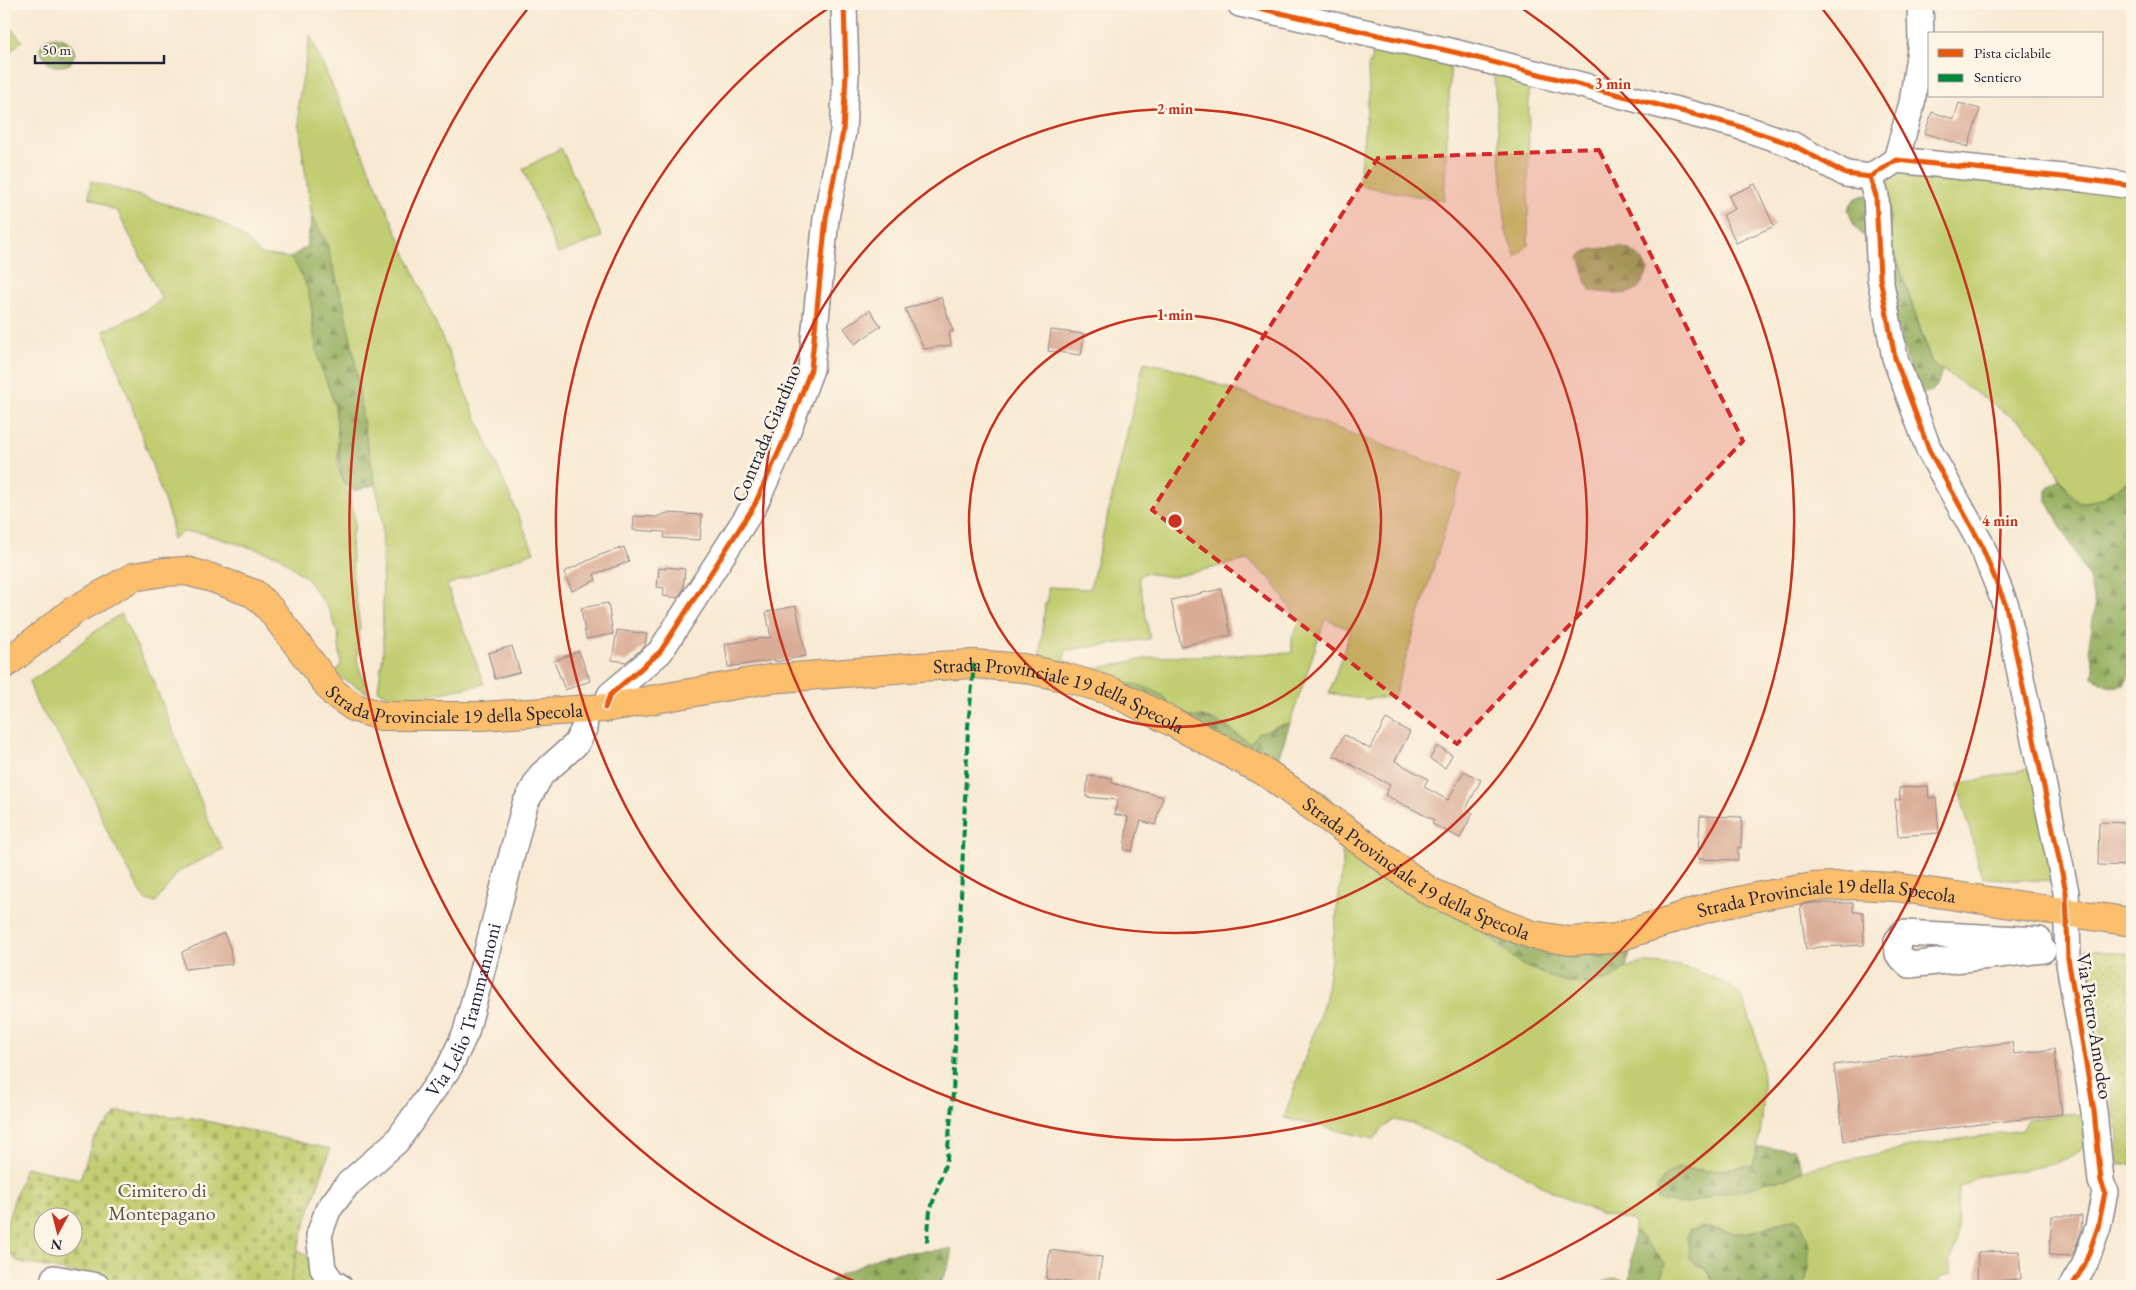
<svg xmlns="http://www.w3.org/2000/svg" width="2136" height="1290" viewBox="0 0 2136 1290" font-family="'EB Garamond',serif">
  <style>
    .green { fill: #c0cd6f; stroke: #717855 }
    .forest { fill: url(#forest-firs); stroke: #5d694e }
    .cemetery { fill: url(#cemetery-stones); stroke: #717855; fill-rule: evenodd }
    .park { fill: url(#park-dots); stroke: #717855 }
    .building { fill: #d9ac96 }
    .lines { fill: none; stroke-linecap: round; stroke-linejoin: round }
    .minor-casing { stroke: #8d8687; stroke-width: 28 }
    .major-casing { stroke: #8d8687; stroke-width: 30 }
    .minor { stroke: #fff; stroke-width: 25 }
    .major { stroke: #fabe6d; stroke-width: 28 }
    .quiet { stroke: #00873e; stroke-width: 4; stroke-dasharray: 8 4; stroke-linecap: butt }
    .cycleway-casing { stroke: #fcf5e5; stroke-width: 8 }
    .cycleway { stroke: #e8590c; stroke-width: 5 }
    .marked { fill: #d62828; fill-opacity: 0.2; stroke: #d62828; stroke-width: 4; stroke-dasharray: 10 6; stroke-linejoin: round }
    .ring { fill: none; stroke: #c8321e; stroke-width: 2.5 }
    .labels { text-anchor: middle; stroke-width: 5; stroke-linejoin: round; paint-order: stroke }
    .street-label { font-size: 20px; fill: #22223b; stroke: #fcf5e5 }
    .park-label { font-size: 20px; fill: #51554b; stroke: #fcf5e5 }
    .centre { fill: #c8321e; stroke: #fcf5e5; stroke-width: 2.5 }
    .ring-label { font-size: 15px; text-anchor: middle; font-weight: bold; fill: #c8321e; stroke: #fcf5e5; stroke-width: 5; stroke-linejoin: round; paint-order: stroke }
  </style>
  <defs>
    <pattern id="forest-firs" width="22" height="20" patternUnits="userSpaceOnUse" patternTransform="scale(1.25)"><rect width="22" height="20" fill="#98b062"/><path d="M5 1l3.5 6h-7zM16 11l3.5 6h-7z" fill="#7c8f52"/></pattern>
    <pattern id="cemetery-stones" width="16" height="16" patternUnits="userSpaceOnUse" patternTransform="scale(1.25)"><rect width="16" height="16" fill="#c0cd6f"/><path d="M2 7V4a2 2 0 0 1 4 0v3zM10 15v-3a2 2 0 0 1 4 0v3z" fill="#a5b061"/></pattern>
    <pattern id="park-dots" width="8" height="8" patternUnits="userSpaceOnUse" patternTransform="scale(1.25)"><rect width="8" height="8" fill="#c0cd6f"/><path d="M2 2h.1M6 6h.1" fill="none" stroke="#a5b061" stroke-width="1.8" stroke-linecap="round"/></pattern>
  </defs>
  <rect width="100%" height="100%" fill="#fcf5e5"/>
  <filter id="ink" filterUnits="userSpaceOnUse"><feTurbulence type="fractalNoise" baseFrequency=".02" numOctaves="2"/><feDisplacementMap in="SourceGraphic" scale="10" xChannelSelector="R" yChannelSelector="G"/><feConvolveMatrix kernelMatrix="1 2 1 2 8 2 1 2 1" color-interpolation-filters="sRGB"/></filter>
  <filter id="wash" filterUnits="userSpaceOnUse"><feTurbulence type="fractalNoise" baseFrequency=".0096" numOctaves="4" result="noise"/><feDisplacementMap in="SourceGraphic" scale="20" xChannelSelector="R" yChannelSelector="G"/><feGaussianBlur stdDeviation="1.12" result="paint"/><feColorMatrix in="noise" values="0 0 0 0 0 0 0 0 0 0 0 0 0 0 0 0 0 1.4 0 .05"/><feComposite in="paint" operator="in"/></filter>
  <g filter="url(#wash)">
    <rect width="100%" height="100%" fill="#f8e9d3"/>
    <g class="green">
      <path d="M4 19 22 41 4 57Z"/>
      <path d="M310 36 373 177 534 552 447 585 484 684 427 696 393 698 378 690 383 653 382 517 364 428 354 355 326 241 312 218 302 149 298 105Z"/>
      <path d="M1378 39 1451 55 1444 201 1358 185 1369 92 1368 68Z"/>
      <path d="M1493 65 1529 75 1528 245 1516 257 1506 232Z"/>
      <path d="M561 148 602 237 558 254 523 169Z"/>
      <path d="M1889 167 2132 192V478L2102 499 2079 503 2060 479 2047 452 2024 425 1932 363 1891 242 1889 222Z"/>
      <path d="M91 181 212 218C231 227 246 238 260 254L290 258 298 267 312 299V324L319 360 335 406 338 437V467L352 505 355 523 351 540 353 579 360 626 357 661 368 693 335 674 341 664 338 634 329 610 307 579 279 556 201 533 183 532 172 539V524L128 395 104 331 141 313 162 299 118 212 89 197Z"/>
      <path d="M1144 362 1170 367 1462 474 1394 697 1366 699 1329 693 1351 630 1325 619 1290 723 1276 726 1250 744C1235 733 1213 713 1194 718L1124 685 1077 672 1154 657 1292 653V638L1300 622 1270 578 1247 560 1173 577 1144 573 1139 578 1150 639 1066 650 1062 668 1040 665 1045 603H1048V587L1090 589Z"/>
      <path d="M121 614 153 680 213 832 223 849 179 871 156 902 145 900 107 831 89 787 63 743 37 704 29 682C62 662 88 633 121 614Z"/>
      <path d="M2032 768 2055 881 1982 878 1958 784Z"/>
      <path d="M1341 840 1477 926 1522 965 1611 979C1632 960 1644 962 1671 965 1690 966 1727 981 1740 995 1744 1000 1746 1010 1749 1016 1768 1062 1767 1117 1753 1165L1710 1171 1678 1168 1666 1175 1657 1189 1693 1202 1709 1196 1751 1188 1766 1181 1787 1179 1809 1168 1920 1145 2021 1130 2027 1120 2072 1113 2080 1115 2088 1127 2089 1140C2067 1172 2014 1168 1980 1177 1973 1179 1966 1184 1959 1188L1956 1246 1949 1261 1952 1275 1941 1277 1936 1286H1805L1807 1274 1779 1222 1759 1230 1741 1234 1700 1227 1687 1235 1688 1245 1695 1264 1706 1269 1717 1286H1658L1665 1263C1654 1252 1645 1239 1634 1230V1221L1599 1214 1551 1191 1497 1160 1451 1139 1442 1138 1414 1124 1394 1120 1383 1128 1374 1139 1284 1118 1326 997 1343 862Z"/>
      <path d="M1617 1278 1630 1282V1286H1586Z"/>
    </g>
    <g class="forest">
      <path d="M56 37C67 39 71 42 75 53L70 64C53 70 44 64 40 47L46 39Z"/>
      <path d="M1867 195 1889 197 1891 242 1926 348 1932 363 1942 370C1938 386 1935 395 1917 393L1871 237 1862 235 1854 225 1848 210C1852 200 1857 196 1867 195Z"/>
      <path d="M312 218 326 241 343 302 354 355 364 428 375 484 355 491 344 484C336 459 340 433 335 407 332 391 323 376 319 360 309 323 318 289 290 258L306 247Z"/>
      <path d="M1620 247C1637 252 1640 256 1648 270 1645 276 1641 287 1635 290 1624 297 1604 292 1591 291L1585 279 1581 262 1578 259C1584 246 1607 249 1620 247Z"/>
      <path d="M2132 478V671L2124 685C2111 688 2103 687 2093 677L2094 669 2089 645 2095 606 2089 578 2047 501V489L2060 479 2070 494 2080 503 2102 499Z"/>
      <path d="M1132 684C1148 687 1165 693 1172 708L1194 718 1201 716 1227 728 1250 744 1258 733 1290 723 1276 765 1325 794 1341 812 1124 685Z"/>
      <path d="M1477 926 1632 945 1626 967 1611 979 1590 984 1567 983 1522 965Z"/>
      <path d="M1758 1148 1794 1149 1803 1170 1787 1179 1766 1181 1751 1188 1709 1196 1693 1202 1678 1204 1658 1200 1657 1189 1666 1175 1678 1168 1710 1171 1753 1165Z"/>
      <path d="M1797 1218C1814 1241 1809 1260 1805 1286H1717L1706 1269 1689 1258V1231C1713 1223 1724 1235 1743 1233 1762 1231 1779 1222 1797 1218Z"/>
      <path d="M1634 1230C1645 1239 1654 1252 1665 1263L1658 1286H1630Z"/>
      <path d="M952 1249 948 1267 939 1286H827L833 1278 884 1254Z"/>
    </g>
    <path class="cemetery" d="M118 1112 193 1118 330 1149 297 1250 290 1286H133L17 1261 4 1246V1231L25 1167 80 1179 94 1138ZM42 1218H72V1248H42Z"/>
    <g class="park">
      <path d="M2085 949 2132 955V1164L2118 1166V1135Z"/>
      <path d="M297 1250 306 1254 326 1286H290Z"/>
    </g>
    <g id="blocks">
      <g class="building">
        <path d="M1959 103 1980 109 1968 147 1925 133 1932 112 1954 119Z"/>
        <path d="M1755 184 1774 226 1736 243 1723 215 1735 209 1729 196Z"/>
        <path d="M941 297 953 331 949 332 951 345 924 349 905 309Z"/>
        <path d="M870 310 881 326 855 344 844 328Z"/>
        <path d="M1051 330 1084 334 1081 355 1048 351Z"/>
        <path d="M667 513 702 515 700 540 664 538 665 532 633 530 634 516 656 517Z"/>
        <path d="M624 547 629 562 594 574 596 580 572 591 564 572 600 555Z"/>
        <path d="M666 567 685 569 683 590 678 598 663 596 664 588 657 587 659 568 666 569Z"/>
        <path d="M1221 589 1231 635 1181 646 1171 600Z"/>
        <path d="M608 603 613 634 586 639 581 608Z"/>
        <path d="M796 606 806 656 776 662 775 660 728 667 725 644 771 637 766 612Z"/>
        <path d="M617 630 647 634 645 646 626 662 612 660Z"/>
        <path d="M512 646 520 672 495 679 488 653Z"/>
        <path d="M579 651 590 681 565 690 554 661Z"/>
        <path d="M1386 719 1410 732 1395 761 1428 779 1424 787 1448 800 1464 771 1481 780 1466 809 1473 813 1460 838 1432 824 1434 820 1385 795 1390 785 1333 755 1344 735 1370 749Z"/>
        <path d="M1437 746 1452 755 1445 768 1430 759Z"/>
        <path d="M1088 776 1112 778V783L1163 797 1155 825 1141 821 1132 851 1124 850 1128 817 1114 814 1118 800 1086 797Z"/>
        <path d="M1928 786 1929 798 1936 797 1939 833 1898 836 1895 800H1900L1899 788Z"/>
        <path d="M1700 816 1742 817 1741 848 1738 847V860L1698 859Z"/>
        <path d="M2099 822 2132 823V866L2098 865Z"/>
        <path d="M1813 903H1853V912H1863L1864 945 1818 947 1806 950 1800 905Z"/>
        <path d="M224 933 230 948 232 964 185 969 182 952Z"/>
        <path d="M2012 1042 2014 1054 2054 1049 2062 1114 1844 1141 1834 1065Z"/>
        <path d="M2052 1216H2082L2081 1233 2072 1256 2049 1255Z"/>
        <path d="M1050 1250 1102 1257 1098 1286 1046 1279Z"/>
        <path d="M2019 1251 2021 1279 1977 1282 1978 1252Z"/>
      </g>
    </g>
  </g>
  <g filter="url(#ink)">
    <use href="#blocks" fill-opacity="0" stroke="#8d8687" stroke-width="1"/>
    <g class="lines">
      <defs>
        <g id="minor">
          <path d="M1240 4 1458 53 1735 125 1791 144 1846 174 1870 177 1896 160 2082 179 2132 186"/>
          <path d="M1896 160 1912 103 1921 42 1920 4"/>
          <path d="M1870 177 1876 196 1880 278 1895 358 1929 450 1981 544 2006 606 2066 892 2068 958 2094 1111 2101 1181 2105 1192 2098 1227 2085 1264 2072 1286"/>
          <path d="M605 708 610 695 660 652 754 506 785 438 811 369 826 218 843 132 846 74 844 4"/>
          <path d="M2039 940 1903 933 1897 941 1898 954 1909 965 2043 950"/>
          <path d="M54 1278 97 1286"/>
          <path id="s1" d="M339 1286 332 1282 323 1269 319 1235 328 1210 347 1185 397 1141 450 1066 466 1032 525 804 541 775 576 744 584 729 586 709"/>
        </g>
        <g id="major">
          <path id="s2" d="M4 665 73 611 133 577 163 572 186 571 212 578 255 594 271 610 334 693 355 708 382 716H482L605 708 769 679 920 667 974 664 1023 668 1068 678 1111 691 1172 722 1268 774 1429 891 1498 922 1533 935 1570 941 1616 938 1707 908 1761 896 1813 887 1855 885 1895 887 2132 922"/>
        </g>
      </defs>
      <use href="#minor" class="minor-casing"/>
      <use href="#major" class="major-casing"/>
      <use href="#minor" class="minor"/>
      <use href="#major" class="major"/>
      <path class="quiet" d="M927 1242 930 1211 947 1159 953 1093 968 727 974 664"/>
      <defs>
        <g id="cycleway">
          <path d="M1240 4 1458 53 1735 125 1791 144 1846 174 1870 177 1896 160 2082 179 2132 186"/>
          <path d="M1870 177 1876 196 1880 278 1895 358 1929 450 1981 544 2006 606 2066 892 2068 958 2094 1111 2101 1181 2105 1192 2098 1227 2085 1264 2072 1286"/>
          <path d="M605 708 610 695 660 652 754 506 785 438 811 369 826 218 843 132 846 74 844 4"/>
        </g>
      </defs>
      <use href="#cycleway" class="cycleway-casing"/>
      <use href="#cycleway" class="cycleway"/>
    </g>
  </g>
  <path class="marked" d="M1599 150 1743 441 1457 744 1152 510 1378 158Z"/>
  <g class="ring">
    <circle cx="1175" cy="521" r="206"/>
    <circle cx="1175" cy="521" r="412"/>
    <path d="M1517 5A619 619 0 1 1 833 5"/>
    <path d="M866 1286A825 825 0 0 1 529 7M1821 7A825 825 0 0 1 1484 1286"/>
  </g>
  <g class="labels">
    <g class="street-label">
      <text transform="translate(766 433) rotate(-67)" y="7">Contrada Giardino</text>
      <text dy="7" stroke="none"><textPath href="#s2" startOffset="534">Strada Provinciale 19 della Specola</textPath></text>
      <text dy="7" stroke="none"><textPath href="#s2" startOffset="1149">Strada Provinciale 19 della Specola</textPath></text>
      <text dy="7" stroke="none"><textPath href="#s2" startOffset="1554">Strada Provinciale 19 della Specola</textPath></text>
      <text dy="7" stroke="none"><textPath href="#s2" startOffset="1989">Strada Provinciale 19 della Specola</textPath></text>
      <text dy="7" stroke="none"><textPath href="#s1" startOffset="332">Via Lelio Trammannoni</textPath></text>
      <text transform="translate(2095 1026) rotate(81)" y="7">Via Pietro Amodeo</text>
    </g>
    <g class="park-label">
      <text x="162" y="1197">Cimitero di<tspan x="162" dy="23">Montepagano</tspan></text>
    </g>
  </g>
  <circle cx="1175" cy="521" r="8" class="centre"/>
  <g class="ring-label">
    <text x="1613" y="89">3 min</text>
    <text x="1175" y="114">2 min</text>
    <text x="1175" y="320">1 min</text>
    <text x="2000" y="526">4 min</text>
  </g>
  <rect width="2136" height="1290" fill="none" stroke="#fcf5e5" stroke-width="20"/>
  <rect x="1928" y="32" width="175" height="65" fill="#fcf5e5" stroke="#a5a1a1"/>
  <rect x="1938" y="49" width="25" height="8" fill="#e8590c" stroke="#a5a1a1"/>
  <text x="1974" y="58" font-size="15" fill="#22223b">Pista ciclabile</text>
  <rect x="1938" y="74" width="25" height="8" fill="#00873e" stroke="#a5a1a1"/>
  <text x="1974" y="82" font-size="15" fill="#22223b">Sentiero</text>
  <g transform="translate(58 1232) rotate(187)"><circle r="24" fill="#fcf5e5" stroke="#a5a1a1"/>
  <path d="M0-4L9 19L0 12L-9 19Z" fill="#c8321e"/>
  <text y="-8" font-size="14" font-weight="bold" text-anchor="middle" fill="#22223b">N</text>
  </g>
  <path d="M35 55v8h129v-8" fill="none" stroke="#22223b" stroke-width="2.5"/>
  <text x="42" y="55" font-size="15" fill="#22223b" stroke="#fcf5e5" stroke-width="4" paint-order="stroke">50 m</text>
</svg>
